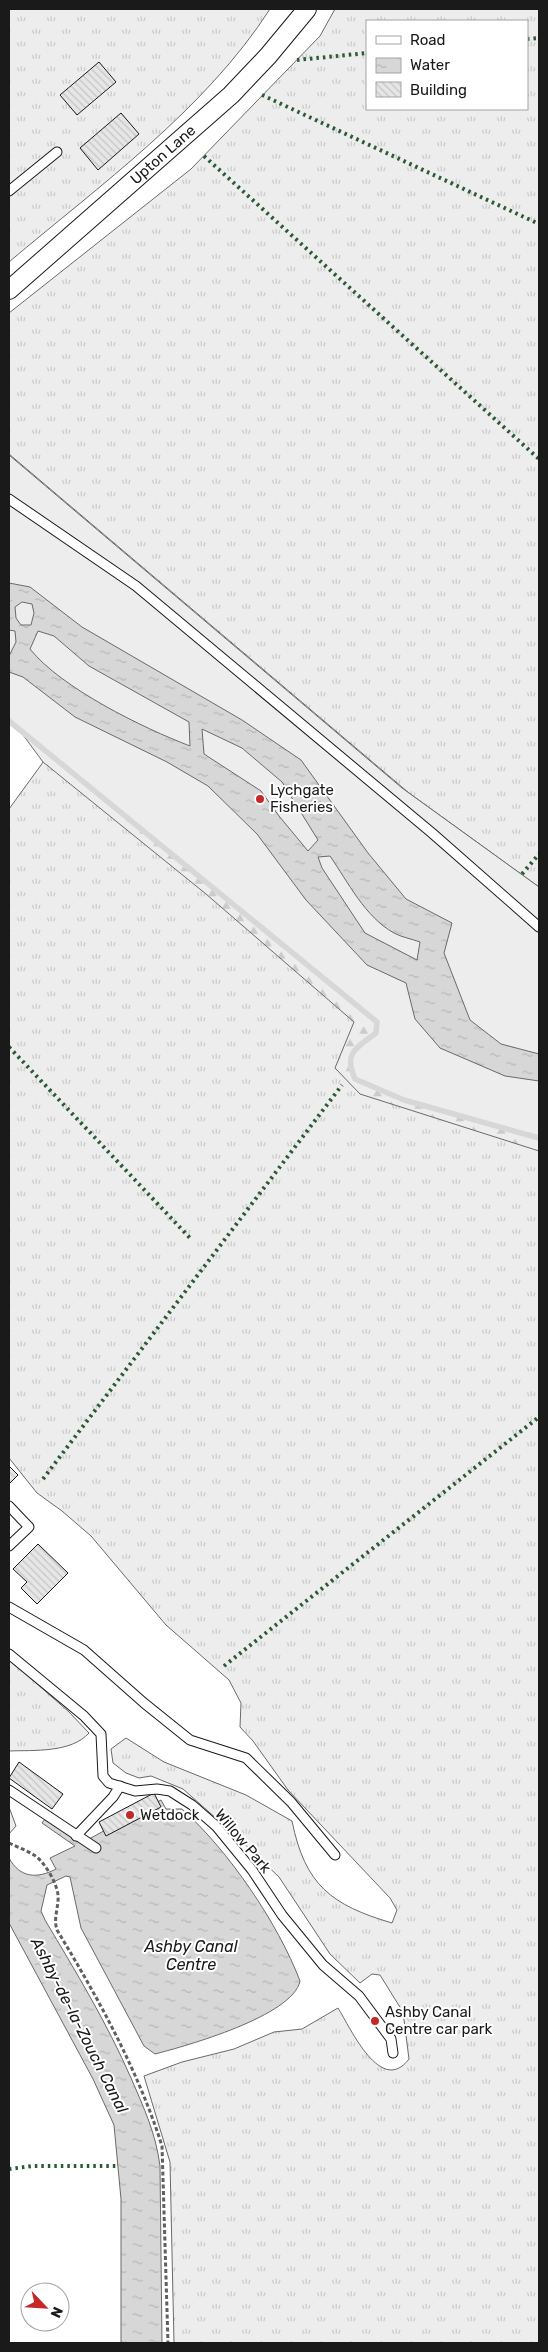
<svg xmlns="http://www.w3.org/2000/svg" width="548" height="2352" viewBox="0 0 548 2352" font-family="Rubik,sans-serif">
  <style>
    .grass { fill: url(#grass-tufts); stroke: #6a6a6a; fill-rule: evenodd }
    .forest { fill: url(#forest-firs); stroke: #6a6a6a }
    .pitch { fill: #ededed; stroke: #6a6a6a }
    .water { fill: url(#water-ripples); stroke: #6a6a6a; fill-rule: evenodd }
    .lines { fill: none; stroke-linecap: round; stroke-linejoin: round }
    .stream { stroke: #d7d7d7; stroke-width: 5.5 }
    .building { fill: url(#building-back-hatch); stroke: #1a1a1a }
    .service-casing { stroke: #1a1a1a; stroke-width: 11 }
    .minor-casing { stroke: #1a1a1a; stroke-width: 20 }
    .path { stroke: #5f5f5f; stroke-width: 3; stroke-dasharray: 4 2.5; stroke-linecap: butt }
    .service { stroke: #fff; stroke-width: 9 }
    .minor { stroke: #fff; stroke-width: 18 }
    .hedge { stroke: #2b5a34; stroke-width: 4; stroke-dasharray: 2.5 4; stroke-linecap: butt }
    .poi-dot { fill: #c62828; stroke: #fff; stroke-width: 2 }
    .labels { text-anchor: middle; stroke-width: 4; stroke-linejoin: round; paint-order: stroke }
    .street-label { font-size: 15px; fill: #1a1a1a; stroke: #fff }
    .poi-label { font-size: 15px; fill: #1a1a1a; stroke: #fff; text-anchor: start }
    .water-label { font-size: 16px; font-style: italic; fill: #1a1a1a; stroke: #fff }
  </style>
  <defs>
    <pattern id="grass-tufts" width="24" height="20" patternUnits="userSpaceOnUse" patternTransform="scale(1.25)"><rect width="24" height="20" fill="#ededed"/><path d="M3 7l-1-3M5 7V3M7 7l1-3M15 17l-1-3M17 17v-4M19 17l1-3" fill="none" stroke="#cbcbcb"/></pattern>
    <pattern id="forest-firs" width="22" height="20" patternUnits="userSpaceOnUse" patternTransform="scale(1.25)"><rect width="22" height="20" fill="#ededed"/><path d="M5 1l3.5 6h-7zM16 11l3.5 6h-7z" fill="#cbcbcb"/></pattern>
    <pattern id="water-ripples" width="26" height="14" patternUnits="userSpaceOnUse" patternTransform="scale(1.25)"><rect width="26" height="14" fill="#d7d7d7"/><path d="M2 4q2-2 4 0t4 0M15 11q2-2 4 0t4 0" fill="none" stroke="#b8b8b8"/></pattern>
    <pattern id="building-back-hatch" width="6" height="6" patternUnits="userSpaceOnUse" patternTransform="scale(1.25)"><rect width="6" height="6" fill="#e6e6e6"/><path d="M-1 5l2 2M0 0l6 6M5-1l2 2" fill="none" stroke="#c5c5c5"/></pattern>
  </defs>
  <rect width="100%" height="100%" fill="#fff"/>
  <g class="grass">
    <path d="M9 9H270C205 110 100 185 9 262Z"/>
    <path d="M335 9H539V887L409 793 9 454V313L191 169 320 36ZM367 21H527V109H367Z"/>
    <path d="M49 754 539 1138V2343H174L170 2162 144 2076 182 2062 234 2049 274 2032 302 2029 338 2008C351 2029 381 2096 409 2059L403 2012 380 1975 372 1974 360 1983 330 1954 279 1877 235 1835 183 1789 151 1776 139 1778 126 1773 113 1763 111 1749 126 1738 164 1762 246 1795 292 1821C305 1885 331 1905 392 1923L397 1910 390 1898 288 1790 253 1741 240 1727 241 1703 229 1680 166 1625 91 1536 62 1511 37 1493 9 1458V809Z"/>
    <path d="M9 1659 69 1712 89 1733C71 1753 34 1750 9 1751Z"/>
    <path d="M9 1807 16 1826 9 1834Z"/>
  </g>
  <path class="forest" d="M9 716 539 1081V1151L360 1094 335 1068 354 1022 206 894 43 762Z"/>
  <path class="pitch" d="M9 455 402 788 539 887V1138L404 1100 355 1079C343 1052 356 1048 376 1033V1022L9 721Z"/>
  <g class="water">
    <path d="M9 583 30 587 82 627 242 720 301 760 368 853 406 899 452 923 444 953 470 1020 501 1044 539 1054V1081L505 1076 440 1048 415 1019 406 983 367 965 306 900 257 834 208 786 167 762 75 717 23 677 9 672V656L16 642 15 631 9 630ZM22 602 32 604 34 613 31 625H21L16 618 15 607ZM38 631 54 636 89 666 189 722 190 746C143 728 61 688 30 649ZM202 729 242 748 282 782 318 840 308 851 279 816 261 791 204 754ZM330 856C348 882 365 917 394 933 401 937 412 939 420 942L417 960 365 933 322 868 318 857Z"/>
    <path d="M161 1800 166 1809H182C228 1850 278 1923 300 1981 293 2016 186 2046 155 2054L144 2046 81 1928 70 1877 66 1876 47 1885 41 1911 45 1920C76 1972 107 2023 131 2078 144 2108 156 2134 160 2166L162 2343H121V2199L114 2125 93 2079 9 1923V1858C20 1878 37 1879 56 1869L50 1858 75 1846 42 1823 48 1815 89 1839Z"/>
  </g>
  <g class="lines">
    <path class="stream" d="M9 721 377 1022 376 1033C357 1048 343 1052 355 1079L404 1100 539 1138"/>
  </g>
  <g class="building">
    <path d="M99 62 116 82 77 115 60 95Z"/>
    <path d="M121 113 139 134 98 170 80 148Z"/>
    <path d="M9 1466 18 1475 9 1484Z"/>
    <path d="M38 1544 68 1573 37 1604 21 1588 27 1582 13 1569Z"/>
    <path d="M19 1762 63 1794 52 1809 9 1778Z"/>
    <path d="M154 1793 161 1807 106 1836 99 1822Z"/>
  </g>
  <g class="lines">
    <defs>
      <g id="service">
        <path d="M9 191 57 152"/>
        <path d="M9 499 136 586 432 833 539 927"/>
        <path d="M9 1506 29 1527 9 1546"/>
        <path d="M9 1607 84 1650 144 1703 190 1740 246 1758 291 1802 335 1855"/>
        <path d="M9 1654 84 1716 101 1734 103 1776 109 1783 135 1791 157 1789 170 1791 192 1805 216 1826 252 1870 282 1915 323 1965 359 1996 391 2039 393 2053"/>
        <path d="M9 1790 96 1848"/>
        <path d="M76 1836 113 1797 120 1786"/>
      </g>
      <g id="minor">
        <path id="s1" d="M9 290 231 95 268 56 307 9"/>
      </g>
    </defs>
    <use href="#service" class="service-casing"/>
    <use href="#minor" class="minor-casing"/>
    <path class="path" d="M9 1843C17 1847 26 1850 34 1855 44 1861 57 1883 58 1895 59 1907 53 1918 57 1930 98 1998 138 2070 162 2146L168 2343"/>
    <use href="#service" class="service"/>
    <use href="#minor" class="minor"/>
    <g class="hedge">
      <path d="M527 39 539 38"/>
      <path d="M297 60 367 53"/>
      <path d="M262 95 539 224"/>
      <path d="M204 156 539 459"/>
      <path d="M522 874 539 854"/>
      <path d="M9 1047 190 1238"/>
      <path d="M43 1479 342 1085"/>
      <path d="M224 1666 539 1417"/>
      <path d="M9 2169 33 2166H119"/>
    </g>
  </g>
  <g class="poi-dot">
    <circle cx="260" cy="799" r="5"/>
    <circle cx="130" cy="1815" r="5"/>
    <circle cx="375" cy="2021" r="5"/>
  </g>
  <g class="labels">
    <g class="street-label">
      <text dy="5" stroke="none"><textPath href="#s1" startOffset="205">Upton Lane</textPath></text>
      <text transform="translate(243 1841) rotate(50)" y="5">Willow Park</text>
    </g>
    <g class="poi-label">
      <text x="270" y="795">Lychgate<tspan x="270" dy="17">Fisheries</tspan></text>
      <text x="140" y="1820">Wetdock</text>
      <text x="385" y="2017">Ashby Canal<tspan x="385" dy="17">Centre car park</tspan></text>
    </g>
    <g class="water-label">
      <text x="191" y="1952">Ashby Canal<tspan x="191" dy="18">Centre</tspan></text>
      <text transform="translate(80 2025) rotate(63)" y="6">Ashby-de-la-Zouch Canal</text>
    </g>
  </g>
  <rect width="548" height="2352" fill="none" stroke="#1a1a1a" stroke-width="20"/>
  <rect x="366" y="20" width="162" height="90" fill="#ffffff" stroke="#a3a3a3"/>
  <rect x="376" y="36" width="25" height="8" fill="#ffffff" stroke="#a3a3a3"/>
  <text x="410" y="45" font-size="15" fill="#1a1a1a">Road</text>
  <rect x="376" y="58" width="25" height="15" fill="url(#water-ripples)" stroke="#a3a3a3"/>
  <text x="410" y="70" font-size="15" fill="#1a1a1a">Water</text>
  <rect x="376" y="82" width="25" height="15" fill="url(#building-back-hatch)" stroke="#a3a3a3"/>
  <text x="410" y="95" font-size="15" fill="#1a1a1a">Building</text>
  <g transform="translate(45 2307) rotate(115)"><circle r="24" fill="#ffffff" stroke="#a3a3a3"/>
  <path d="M0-4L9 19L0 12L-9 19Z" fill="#c62828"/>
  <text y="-8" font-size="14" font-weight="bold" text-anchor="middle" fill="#1a1a1a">N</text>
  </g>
</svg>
